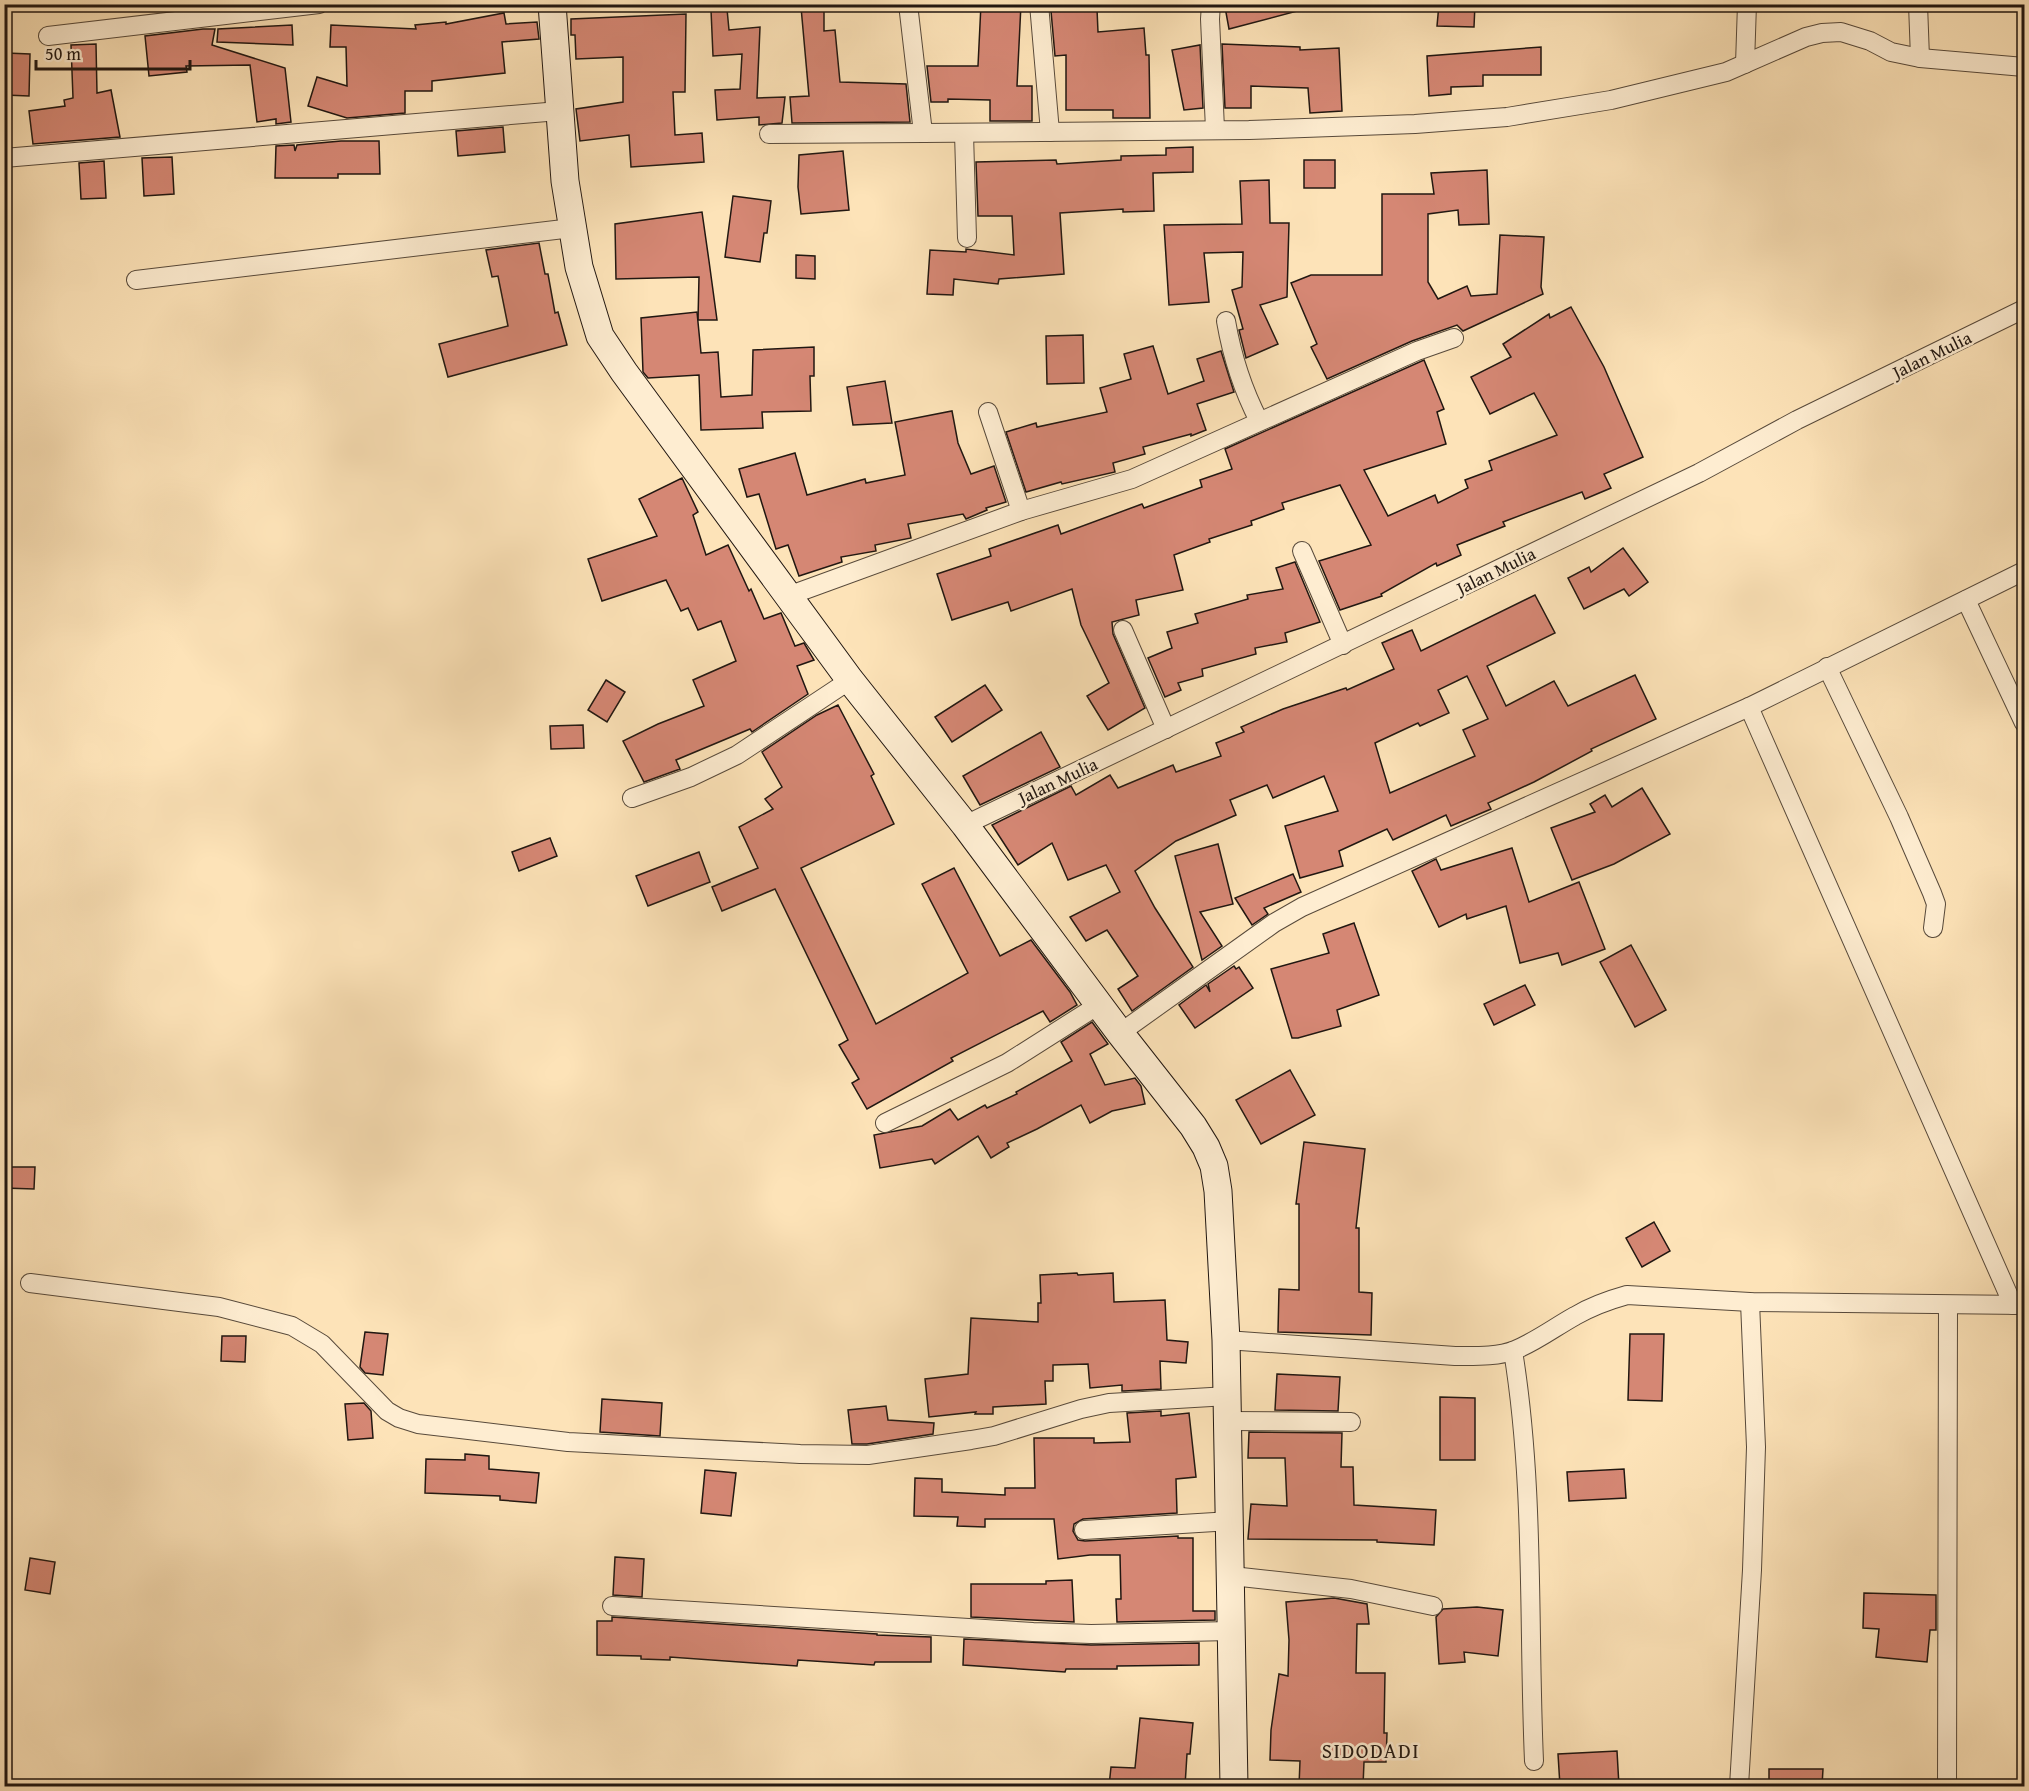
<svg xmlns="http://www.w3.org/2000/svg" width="2029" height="1791" viewBox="0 0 2029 1791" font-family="'Gentium Book Plus',serif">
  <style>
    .building { fill: #d58774; stroke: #211711; stroke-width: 1.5; fill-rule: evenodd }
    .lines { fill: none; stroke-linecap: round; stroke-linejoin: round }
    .minor-casing { stroke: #584a3b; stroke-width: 20 }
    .secondary-casing { stroke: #211711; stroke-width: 29 }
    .minor { stroke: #feedd1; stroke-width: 18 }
    .secondary { stroke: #feedd1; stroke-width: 27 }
    .labels { text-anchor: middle; stroke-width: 5; stroke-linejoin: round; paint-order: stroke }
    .street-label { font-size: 18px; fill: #211711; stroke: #feedd1 }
    .quarter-label { font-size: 21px; letter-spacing: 1.5px; fill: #211711; stroke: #feedd1 }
  </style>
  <rect width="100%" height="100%" fill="#fde3b8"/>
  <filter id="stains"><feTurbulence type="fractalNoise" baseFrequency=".00333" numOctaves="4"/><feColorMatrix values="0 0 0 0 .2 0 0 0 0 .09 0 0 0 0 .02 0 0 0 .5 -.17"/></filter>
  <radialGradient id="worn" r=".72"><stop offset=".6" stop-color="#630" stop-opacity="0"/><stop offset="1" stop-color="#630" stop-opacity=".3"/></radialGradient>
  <g class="building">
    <path d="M981 4H1021L1017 86H1032V121H990V100L948 99V102H931L927 66H978Z"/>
    <path d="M1241 4H1300L1301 10 1229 29 1225 7Z"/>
    <path d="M1439 4H1475L1474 27 1437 26Z"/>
    <path d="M801 7H824V31L835 30 840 82 906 84 910 122 792 123 790 97 809 96Z"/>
    <path d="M727 9 729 30 760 27 757 98 785 97 782 123 759 125V117L717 120 715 90 740 89 742 54 713 56 711 10Z"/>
    <path d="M1097 9 1098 32 1144 28 1146 55H1149L1150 118H1113V110H1066V55L1055 56 1051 11Z"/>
    <path d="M504 13 506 24 537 22 539 39 502 42 505 73 432 81V91H405V113L347 118 308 106 317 77 347 86 346 47H330L331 25 416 29 415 25 446 22V24Z"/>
    <path d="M686 14 685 92H673L675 135 702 133 704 162 631 167 629 135 580 141 576 109 623 102V57L576 59 575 35H571V19Z"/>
    <path d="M292 25 293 45 217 42 218 29Z"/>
    <path d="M203 29H215L212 45 285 68 291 122 276 124V119L257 122 250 65 186 66 187 72 149 76 145 36Z"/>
    <path d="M96 44 97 93 111 90 120 137 33 144 29 111 65 106 64 100 73 98 71 45Z"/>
    <path d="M1222 44 1300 47V50L1339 48 1342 111 1310 113 1308 88 1251 86V108H1225Z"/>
    <path d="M1200 45 1203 108 1184 110 1172 50Z"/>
    <path d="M1541 47V75H1483V86L1451 87V94L1429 96 1427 56Z"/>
    <path d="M6 53 30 54 29 96 5 95Z"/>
    <path d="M503 127 505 152 458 156 456 131Z"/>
    <path d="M341 141H379L380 174H338V178H275L276 146 294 145 295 151 297 145Z"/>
    <path d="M1193 147V172L1153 173 1154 211 1123 212V209L1060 213 1064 274 999 279 998 284 954 279 953 295 927 294 930 250 966 252V249L1014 255 1012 216H978L976 162 1056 160 1057 164 1121 160V156L1166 155V148Z"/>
    <path d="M843 151 849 210 801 214 798 187 799 155Z"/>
    <path d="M172 157 174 194 144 196 142 158Z"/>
    <rect x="1304" y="160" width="31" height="28"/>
    <path d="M104 161 106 198 81 199 79 163Z"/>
    <path d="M1487 170 1489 224 1459 225 1458 210 1428 214V282L1438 299 1467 286 1471 296 1497 294 1500 235 1544 237 1541 287 1543 294 1463 331 1457 325 1412 341 1327 379 1311 347 1317 344 1291 283 1311 275H1382V194H1434L1431 173Z"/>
    <path d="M1269 180 1270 223H1289L1287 297 1260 305 1278 344 1246 358 1239 330 1243 329 1232 290 1242 287 1243 252 1204 253 1209 302 1169 305 1164 225 1242 224 1240 181Z"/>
    <path d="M733 196 771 201 767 233H764L760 262 725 257Z"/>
    <path d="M702 212 709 261 717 320H698L699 277 616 279 615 224Z"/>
    <path d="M539 243 545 274H548L555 313 558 312 567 345 448 377 439 344 508 326 498 276 492 277 486 250Z"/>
    <path d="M796 255 815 256V279L796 278Z"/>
    <path d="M1571 307 1604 367 1643 457 1604 474 1611 488 1585 499 1582 492 1503 522 1505 526 1457 545 1461 555 1437 566 1436 563 1381 594 1382 596 1340 610 1319 561 1371 545 1340 485 1282 503 1284 509 1251 521 1252 525 1209 539 1210 542 1174 555 1183 590 1136 600 1139 615 1112 622 1113 634 1145 708 1108 730 1087 696 1109 683 1081 625 1072 589 1011 611 1008 602 952 620 937 574 991 556 989 549 1058 525 1061 534 1142 504 1144 508 1202 487 1200 480 1232 469 1225 449 1424 360 1444 409 1437 412 1446 444 1364 470 1388 516 1435 495 1438 503 1468 488 1465 480 1492 470 1489 461 1557 435 1534 393 1490 414 1471 377 1511 357 1503 344 1549 314 1550 318Z"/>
    <path d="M697 312 701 353 718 352 721 397 752 395 753 350 814 347V376H810L811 411 762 412 763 428 701 430 699 375 648 378 643 372 641 318Z"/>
    <path d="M1083 335 1084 383 1047 384 1046 336Z"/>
    <path d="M1153 346 1168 394 1204 381 1197 359 1221 351 1234 392 1197 404 1206 430 1191 436V434L1143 447 1145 454 1113 463 1115 472 1062 484 1061 482 1026 492 1006 432 1036 423 1037 427 1107 412 1100 388 1131 379 1124 354Z"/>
    <path d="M885 381 892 423 853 425 847 387Z"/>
    <path d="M952 411 958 443 971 474 994 466 1006 502 986 508 987 510 966 519 963 514 908 524 911 538 875 545 876 551 841 557 842 562 799 576 788 545 776 549 759 494 747 497 739 469 795 453 807 495 865 479 866 483 905 475 895 422Z"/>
    <path d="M682 478 698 512 693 515 706 555 728 545 749 591 751 589 764 619 781 613 795 646 804 643 814 660 797 666 808 694 752 732 750 729 676 760 680 769 644 782 623 741 658 724 704 706 693 680 736 661 721 621 698 630 688 608 681 611 666 580 602 601 588 559 657 536 639 499Z"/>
    <path d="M1623 548 1648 582 1629 596 1624 589 1584 609 1568 578 1589 567 1591 572Z"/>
    <path d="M1295 562 1320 622 1285 633 1287 642 1255 648 1256 654 1202 669 1203 676 1178 683 1181 690 1165 697 1148 658 1172 648 1167 632 1198 623 1195 614 1248 599 1247 595 1283 589 1276 568Z"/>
    <path d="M1535 595 1555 633 1487 666 1506 706 1554 681 1568 706 1635 675 1656 719 1591 749 1592 751 1534 782 1488 803 1491 809 1451 826 1446 815 1393 840 1387 829 1339 851 1343 866 1300 878 1285 826 1338 811 1324 776 1273 798 1267 785 1230 800 1236 815 1176 841 1135 871 1155 908 1193 967 1132 1011 1118 989 1138 976 1107 930 1086 941 1070 917 1120 892 1106 865 1068 880 1052 843 1018 865 992 825 1071 786 1076 795 1110 775 1118 788 1173 765 1176 772 1221 756 1216 743 1244 732 1241 727 1283 709 1346 688 1347 690 1394 669 1382 643 1412 630 1421 651ZM1467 676 1488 719 1463 730 1475 756 1390 793 1375 743 1418 723 1420 726 1449 713 1438 690Z"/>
    <path d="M606 680 625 692 607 722 588 710Z"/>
    <path d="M985 685 1002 710 952 742 935 717Z"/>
    <path d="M838 705 874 774 871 776 894 824 801 868 876 1024 968 973 922 884 954 868 1000 956 1031 940 1070 992 1077 1005 1050 1022 1043 1011 951 1058 953 1061 867 1109 852 1083 859 1079 839 1045 848 1040 775 889 722 911 712 887 758 868 739 827 773 809 765 799 782 787 762 752 817 715Z"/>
    <path d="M583 725 584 748 551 749 550 726Z"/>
    <path d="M1041 732 1060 767 980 805 963 776Z"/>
    <path d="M1642 788 1670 834 1614 864 1572 880 1551 828 1595 812 1590 804 1605 795 1612 807Z"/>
    <path d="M550 838 557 856 519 871 512 852Z"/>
    <path d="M1218 844 1233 904 1200 912 1222 946 1202 960 1175 856Z"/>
    <path d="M1512 848 1529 902 1579 882 1605 949 1562 965 1558 953 1520 963 1506 906 1467 919 1466 914 1439 927 1412 871 1436 859 1441 870Z"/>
    <path d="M699 852 710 882 648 906 636 876Z"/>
    <path d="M1293 874 1301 892 1264 908 1268 914 1252 925 1235 898Z"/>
    <path d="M1354 923 1379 995 1337 1010 1341 1026 1298 1038H1292L1271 969 1329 953 1323 934Z"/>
    <path d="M1631 945 1666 1010 1635 1027 1600 962Z"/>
    <path d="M1234 966 1236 969 1239 967 1253 988 1195 1028 1179 1005 1206 985 1210 992 1208 984Z"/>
    <path d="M1525 985 1535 1005 1494 1025 1484 1004Z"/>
    <path d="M1092 1022 1108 1044 1090 1054 1105 1085 1135 1078 1141 1086 1145 1104 1112 1111 1090 1123 1081 1105 1037 1129 1007 1143 1009 1147 991 1158 978 1136 935 1164 932 1159 880 1168 874 1135 922 1126 950 1109 958 1120 985 1105 987 1108 1017 1094 1016 1092 1072 1061 1061 1042Z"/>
    <path d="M1290 1070 1315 1115 1261 1144 1236 1100Z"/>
    <path d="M1304 1142 1365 1149 1356 1228H1359V1292L1372 1293 1371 1335 1278 1332 1279 1289 1299 1290V1204H1296Z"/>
    <path d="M4 1167H35L34 1189 4 1188Z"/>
    <path d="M1654 1222 1670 1251 1642 1267 1626 1238Z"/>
    <path d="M1077 1273 1078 1275 1113 1273 1114 1302 1165 1300 1167 1340 1188 1342 1186 1363 1160 1361 1161 1389 1124 1391H1122V1385L1090 1388 1088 1364 1053 1365V1381H1045L1046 1404 993 1407V1414H975L976 1412 929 1417 925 1379 968 1374 971 1318 1038 1322V1303H1041L1040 1275Z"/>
    <path d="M365 1332 388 1334 383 1375 365 1373 360 1367Z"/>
    <path d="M1630 1334H1664L1662 1401 1628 1400Z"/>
    <path d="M222 1336H246L245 1362 221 1361Z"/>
    <path d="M1277 1374 1340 1377 1338 1411 1275 1410Z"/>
    <path d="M1440 1397 1475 1398V1460H1440Z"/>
    <path d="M602 1399 662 1403 660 1436 600 1432Z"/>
    <path d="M364 1403 371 1411 373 1438 348 1440 345 1404Z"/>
    <path d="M886 1406 888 1420 934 1423 933 1434 867 1444H852L848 1410Z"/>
    <path d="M1161 1411V1416L1189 1413 1196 1477 1176 1479 1177 1513 1083 1519 1074 1524 1073 1531 1078 1540 1085 1541 1178 1536V1538H1193V1611H1215V1620L1117 1622 1116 1599H1121L1120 1555H1090L1058 1559 1054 1519H985V1527L957 1526 958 1517 914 1516 915 1478 942 1479V1492L1005 1495V1488H1035L1034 1438H1094V1443L1130 1442 1127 1413Z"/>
    <path d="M1249 1432 1342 1433 1341 1467H1353L1354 1505 1436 1510 1434 1545 1377 1542V1540L1248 1539 1251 1504 1287 1506 1285 1458H1248Z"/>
    <path d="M465 1454 489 1456V1469L539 1473 536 1503 500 1500V1496L425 1493 426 1459 465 1460Z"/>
    <path d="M1624 1469 1626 1498 1569 1501 1567 1472Z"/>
    <path d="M705 1470 736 1473 731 1516 701 1513Z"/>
    <path d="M615 1557 644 1559 642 1597 613 1595Z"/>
    <path d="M30 1558 55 1562 50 1594 25 1590Z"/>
    <path d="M1072 1580 1074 1622 971 1617V1584H1046V1581Z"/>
    <path d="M1864 1593 1936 1595V1630H1930L1927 1662 1876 1657 1879 1629 1863 1628Z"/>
    <path d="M1334 1598 1367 1604 1369 1624H1357L1356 1673H1385L1384 1733H1387L1386 1762H1364L1363 1786H1299L1300 1761 1270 1760 1271 1730 1279 1674 1288 1676 1289 1640 1286 1602Z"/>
    <path d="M1477 1607 1503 1610 1498 1656 1464 1652 1465 1662 1439 1664 1436 1617 1443 1609Z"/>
    <path d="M612 1617 877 1634V1635L931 1637V1662H875L874 1665 798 1660 797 1666 670 1657V1660L641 1659V1656L597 1655V1621H612Z"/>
    <path d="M964 1639 1091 1645 1199 1643V1665L1117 1666V1669H1066L1065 1672 963 1665Z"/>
    <path d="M1140 1718 1193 1723 1190 1754H1187L1185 1786H1109L1111 1767 1135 1768Z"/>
    <path d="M1617 1751 1619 1786H1560L1558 1754Z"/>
    <path d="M1769 1769H1823L1822 1786H1769Z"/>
  </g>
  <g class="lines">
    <defs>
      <g id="minor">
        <path d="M908 4 923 133 1249 130 1415 124 1507 117 1611 100 1726 72 1806 37 1822 33 1841 32 1870 41 1891 52 1920 58 2024 67"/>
        <path d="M1039 4 1050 132"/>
        <path d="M1211 4 1210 19 1215 129"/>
        <path d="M1918 4 1920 58"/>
        <path d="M48 36 319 4"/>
        <path d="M1745 64 1747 4"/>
        <path d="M964 133 967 238"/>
        <path d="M769 134 923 133"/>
        <path d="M4 158 559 111"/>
        <path d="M136 280 572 228"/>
        <path d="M1226 321C1232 356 1243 390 1259 421"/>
        <path d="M988 412 1021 511"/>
        <path d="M1302 551 1343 645"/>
        <path d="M788 596 1021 511 1132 479 1417 351 1454 338"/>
        <path d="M1966 600 2024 723"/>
        <path d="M1123 630 1166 729"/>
        <path d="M1827 667 1899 817 1932 893 1936 904 1933 928"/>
        <path d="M1749 707 2013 1305"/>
        <path d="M632 798 691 777 737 755 850 680"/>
        <path d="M965 825 1699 473 1797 420 2024 309"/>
        <path d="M1120 1033 1274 923 1302 907 1749 707 2024 571"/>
        <path d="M885 1123 1007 1063 1100 1004"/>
        <path d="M30 1283 219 1307 292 1326 322 1344 387 1411 399 1418 418 1424 568 1442 800 1454 868 1455 971 1440 994 1436 1081 1409 1109 1403 1228 1396"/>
        <path d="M1226 1340 1455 1356C1474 1356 1498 1357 1515 1350 1537 1341 1555 1327 1575 1316 1592 1306 1609 1300 1627 1295L1750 1302 2024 1305"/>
        <path d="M1513 1351C1535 1486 1528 1625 1534 1761"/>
        <path d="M1228 1421 1351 1422"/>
        <path d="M1084 1530 1231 1521"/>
        <path d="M1232 1576 1351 1589 1433 1606"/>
        <path d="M612 1606 1033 1632 1091 1634 1231 1631"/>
        <path d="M1739 1786 1752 1570 1756 1447 1750 1302"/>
        <path d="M1947 1786 1948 1305"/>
      </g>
      <path id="secondary" d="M552 4 565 181 579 267 600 336 624 372 850 680 965 825 1120 1033 1193 1126 1206 1147 1214 1166 1218 1191 1226 1340 1234 1786"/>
    </defs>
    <use href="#minor" class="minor-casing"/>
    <use href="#secondary" class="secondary-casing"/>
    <use href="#minor" class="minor"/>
    <use href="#secondary" class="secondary"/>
  </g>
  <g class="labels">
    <g class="street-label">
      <text transform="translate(1932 355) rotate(-26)" y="6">Jalan Mulia</text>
      <text transform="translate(1496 571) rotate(-26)" y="6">Jalan Mulia</text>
      <text transform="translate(1058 781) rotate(-25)" y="6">Jalan Mulia</text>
    </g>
    <g class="quarter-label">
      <text x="1371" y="1758">SIDODADI</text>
    </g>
  </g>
  <rect width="2029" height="1791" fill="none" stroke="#fde3b8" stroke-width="24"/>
  <rect x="6" y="6" width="2017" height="1779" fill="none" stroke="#211711" stroke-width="3"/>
  <rect x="12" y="12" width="2005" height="1767" fill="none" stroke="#211711" stroke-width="1.5"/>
  <path d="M36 60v9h154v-9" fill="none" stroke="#211711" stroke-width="3"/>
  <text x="45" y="60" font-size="18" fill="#211711" stroke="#feedd1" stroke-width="4.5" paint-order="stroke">50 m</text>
  <rect width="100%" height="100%" filter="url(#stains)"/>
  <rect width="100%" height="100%" fill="url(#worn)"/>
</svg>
